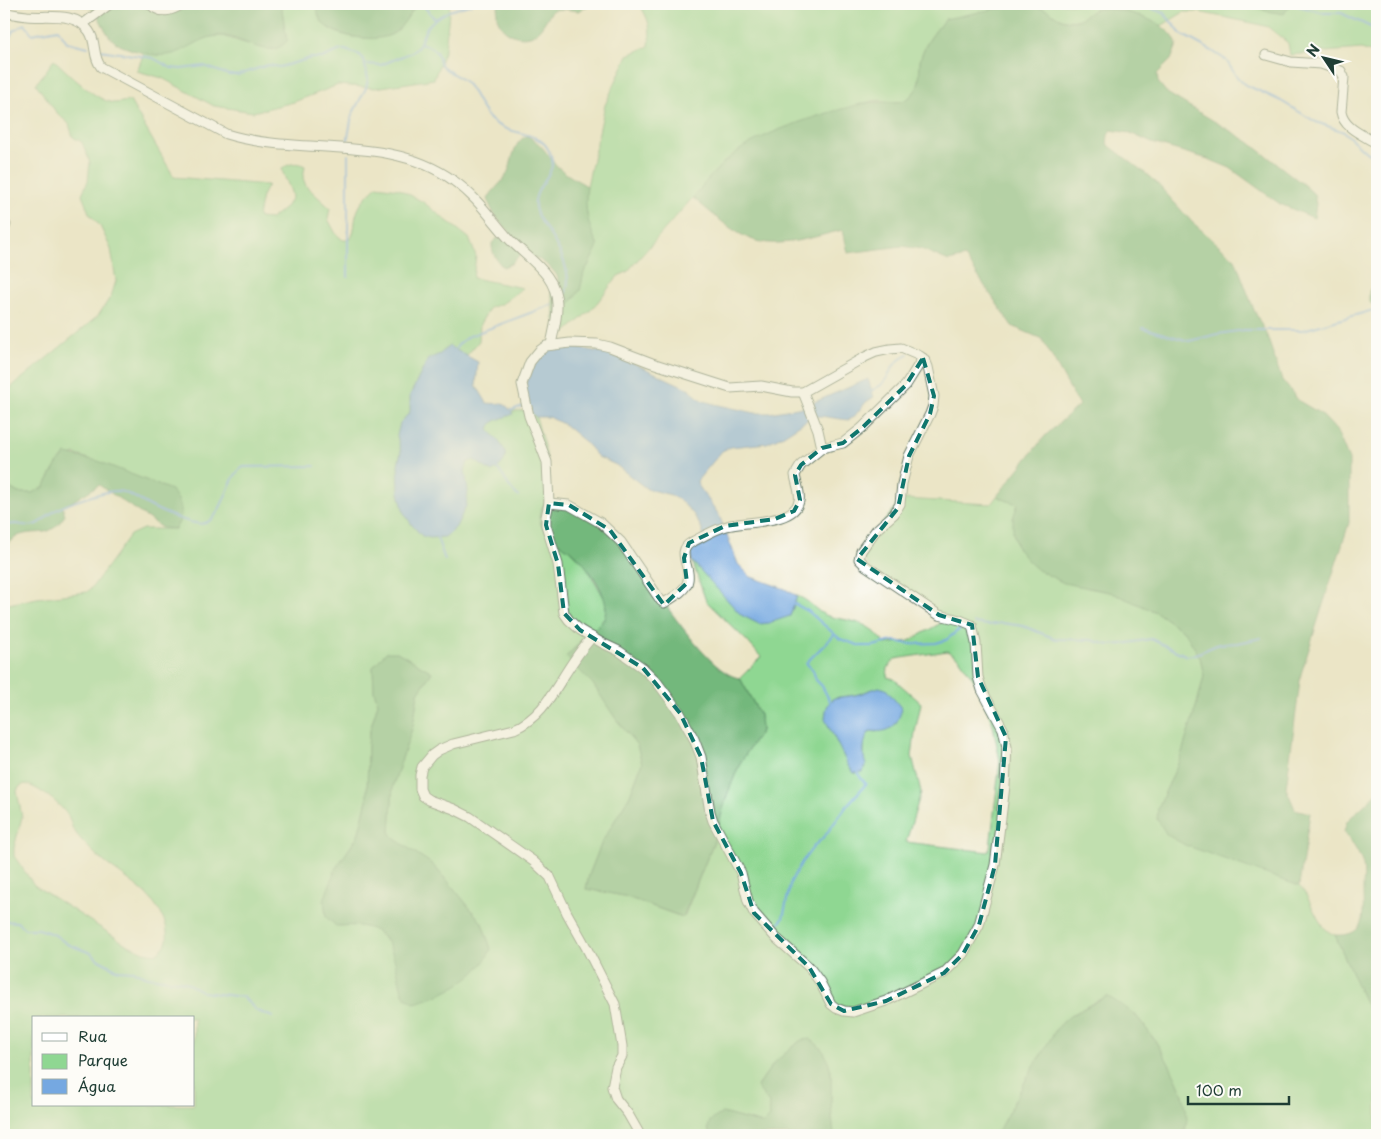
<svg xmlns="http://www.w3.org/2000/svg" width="1381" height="1139" viewBox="0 0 1381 1139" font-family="'Playpen Sans',sans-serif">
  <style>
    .green { fill: #8fd792; stroke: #578a63; fill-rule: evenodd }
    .forest { fill: #73b87c; stroke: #497a58 }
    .water { fill: #75a8e1; stroke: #4a728a }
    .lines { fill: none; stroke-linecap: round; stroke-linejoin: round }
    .stream { stroke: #75a8e1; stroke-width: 2 }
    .minor-casing { stroke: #667867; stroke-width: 11 }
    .minor { stroke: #fff; stroke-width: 9 }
    .marked { fill: none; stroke: #0f766e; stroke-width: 4; stroke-dasharray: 10 6; stroke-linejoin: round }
  </style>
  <rect width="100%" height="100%" fill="#fdfcf7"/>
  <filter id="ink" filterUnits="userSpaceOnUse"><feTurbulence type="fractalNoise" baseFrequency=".02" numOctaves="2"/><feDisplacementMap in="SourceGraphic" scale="10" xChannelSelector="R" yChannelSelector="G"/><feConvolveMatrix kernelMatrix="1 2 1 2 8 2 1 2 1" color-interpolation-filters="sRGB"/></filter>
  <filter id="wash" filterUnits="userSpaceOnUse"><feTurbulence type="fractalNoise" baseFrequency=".0096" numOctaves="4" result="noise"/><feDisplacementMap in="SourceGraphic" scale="20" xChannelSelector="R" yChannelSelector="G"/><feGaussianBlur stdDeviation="1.12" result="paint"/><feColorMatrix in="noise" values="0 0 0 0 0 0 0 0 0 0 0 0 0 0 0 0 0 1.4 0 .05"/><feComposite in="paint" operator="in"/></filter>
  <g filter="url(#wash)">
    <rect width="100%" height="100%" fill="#ebe5c6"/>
    <g class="green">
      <path d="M281 4H317C318 10 318 17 322 22 333 38 377 43 394 33 404 26 409 12 419 4H450L445 49 434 79 375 88 338 85 294 102 253 112 214 106 162 78 137 71 144 53 158 55 210 37 223 36 244 43 274 50 287 41Z"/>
      <path d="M639 4H1250L1266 11 1288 6V4H1377V54L1361 49 1290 55 1288 43 1268 27 1257 24 1198 12H1184L1161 26C1142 16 1120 7 1098 9 1094 9 1089 13 1085 16 1071 25 1059 19 1046 10L945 19C936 30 925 43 921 57 917 72 925 86 907 99 898 105 883 99 873 101 862 103 851 108 840 111 799 122 759 136 725 161L627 272 618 276 593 308 565 333 553 318 561 315 580 290 584 272 588 266 597 246 589 228 585 203 587 186 605 105 628 55 649 46C651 27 650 21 639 4Z"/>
      <path d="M54 60C69 73 94 100 114 103 119 103 125 101 130 101L174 177 268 185 262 196 258 216 259 218 271 219 287 206 292 197C291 187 282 175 282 168 290 164 296 161 305 166L303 178 306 186 330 208 328 219 336 234 343 240H350C355 232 354 224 356 216 359 203 368 194 377 186L399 189 423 202 469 238 476 256 473 278 523 288C512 295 504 306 490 307L480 324 479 341 462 361 481 414 528 410 536 417 546 453 550 499 574 554 585 564 606 601 605 617 599 625 587 634 566 657 593 684 616 719 637 745 642 763 630 795 602 842 589 875 586 889 624 896 676 915 684 917 714 841 727 795 740 763 761 731 760 715 740 678 761 657 748 642 706 601 692 561 706 576 790 616 797 596C809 600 813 608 823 614 829 617 836 618 842 619 863 623 873 627 885 644L909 641 950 618 872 570 858 552 903 499 991 504 997 496 1008 501 1018 503C1013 521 1012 530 1017 548L1088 588 1110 592 1126 598 1156 612 1185 632 1200 657 1204 676 1197 704 1180 759 1158 808 1286 880C1290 882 1297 884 1300 887 1313 900 1316 928 1335 935L1377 1030V1135H1182L1186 1130 1183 1094 1171 1068 1155 1040 1135 1014 1098 1000 1070 1016 1057 1028 1028 1076 996 1135H834L831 1105V1069L801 1040 774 1063 757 1086 769 1103 770 1117 763 1124 722 1113 708 1128 710 1135H4V605L37 598 87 592 93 586 130 535 143 529H175L113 467 74 454 57 464 44 487 32 493H18L4 484V393L98 316 111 296 116 281 111 249 100 226 89 213 82 194 88 181 90 162 82 142 73 137 69 124 56 112 36 84ZM947 651 959 658 978 686 993 725 1000 761 990 848 988 852 906 842 921 792 912 756 915 732 921 703 894 679 887 677 888 668 895 659ZM397 652 432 672 418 693 413 726 393 785 390 832 394 839 432 864 451 885 482 923 491 949 403 994C397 967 393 930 360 925 352 924 344 926 336 926V868L358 836 367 800 368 746 369 734 378 703 374 691 373 667ZM873 689 885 690 877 732 870 731 866 736 864 743V760L857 773H854L849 767 826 712C831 694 838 698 854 695 861 694 867 691 873 689ZM25 784C38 787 63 805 69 818 71 821 71 825 73 829 78 837 86 845 93 852 117 876 156 890 166 926 169 940 167 947 155 954L144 952 126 944 34 885 14 856V848L22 817 17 791 19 787ZM34 1018H194V1105H34Z"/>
    </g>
    <g class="forest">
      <path d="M65 4H281L287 41C271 61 243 38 224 36 203 33 187 53 167 55 152 57 135 51 122 46 102 38 103 13 88 7 81 5 72 5 65 4Z"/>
      <path d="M317 4H419C409 12 404 26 394 33 379 44 333 37 322 22 318 17 317 10 317 4Z"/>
      <path d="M499 4H591L579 11 563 9 553 10C546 18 541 33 530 36 510 41 490 23 499 4Z"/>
      <path d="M1250 4H1288L1289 6 1284 14 1266 11Z"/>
      <path d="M1009 6C1022 6 1035 5 1047 10 1054 14 1061 21 1071 21 1082 22 1088 10 1098 9 1119 7 1158 19 1172 35 1174 38 1176 42 1177 45L1171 60 1157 74 1158 82 1167 93 1249 142 1304 185 1314 194 1316 204 1314 218 1280 204 1230 168 1208 159 1152 143 1130 133 1111 130 1108 135 1107 144 1153 179 1192 222 1235 259 1254 310 1267 336 1282 380 1299 401 1321 414 1337 431 1349 460V523L1301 674 1286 788 1295 809 1310 813 1299 886 1185 845 1167 835 1157 819 1158 808 1180 759 1197 704 1204 676 1200 657 1185 632 1156 612 1110 592 1064 583 1038 570 1028 561 1017 548 1013 532V518L1018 504 1008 501 997 496 1045 436 1079 405 1042 339 1012 326 965 257 949 261 921 249 902 246 848 253 843 230C816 236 784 248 756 241 733 234 712 213 693 198 707 179 724 160 744 147 775 128 830 111 866 103 877 100 898 105 907 99 925 86 917 73 921 57 925 43 936 30 945 19Z"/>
      <path d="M527 136C542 143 547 155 557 166 565 174 577 180 587 186 584 210 588 225 598 246L588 266 584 272 580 290 561 315 555 317 551 292 556 288C557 286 558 281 558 279 556 268 532 253 521 254L511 264 503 267C497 262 491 251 492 243L496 239 509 237 510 232C500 222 491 213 488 199 492 190 500 185 505 177 514 164 511 142 527 136Z"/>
      <path d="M1377 279V310L1369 301V291Z"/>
      <path d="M66 454 98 461 171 490C182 502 185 515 175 529L162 528 99 485 63 507 65 515C49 541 38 528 18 536 13 539 9 543 4 545V484L18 493H32L44 487 57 464Z"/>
      <path d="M550 499C564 506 577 513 591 520 596 523 603 525 607 529 639 558 703 675 740 678L760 715 761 731 740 763 727 795 714 841 683 917 624 896 586 889 589 875 602 842 630 795 642 763 637 745 616 719 593 684 566 657C573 650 580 641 587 635 593 629 600 626 604 619 613 600 589 568 576 555 565 546 548 538 541 525 536 516 542 504 550 499Z"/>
      <path d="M386 652H397L432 672 418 693 413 726 393 785 390 832 395 839 432 864 451 885 482 923 491 949C480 977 442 997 414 1003 410 1000 404 997 403 993 400 986 399 977 397 970 388 930 376 924 336 926L326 917 324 900 336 868 358 836 367 800 368 746 369 734 378 703 374 691 373 667Z"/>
      <path d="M1377 793V1030L1335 935C1368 937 1363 913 1363 889 1363 881 1365 870 1362 862 1358 851 1351 841 1344 832L1347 821Z"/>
      <path d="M1107 996C1116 1002 1128 1008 1136 1016 1155 1037 1202 1107 1182 1135H996L1028 1076 1057 1028 1070 1016Z"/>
      <path d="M810 1039C835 1055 831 1077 831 1103 831 1114 833 1125 834 1135H710L708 1128 710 1121 722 1113 763 1124 770 1117 769 1103 757 1087 774 1063 801 1040Z"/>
    </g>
    <g class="water">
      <path d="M449 346 478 362 476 385 487 403C502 405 503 399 513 414 504 419 492 418 489 429 502 447 517 456 492 472L474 460 468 462 465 470 468 491 466 506 456 527 445 537 430 538 422 536 412 525 404 513 399 493 398 464 401 452 397 436 400 423 410 412V395L428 359 440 354Z"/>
      <path d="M569 347 607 353 640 366 689 389 701 400 714 404 755 413H769L803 407 868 379 874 397 866 402 853 418 848 420 820 416 810 418 782 436 767 443 731 447 722 451 697 481 698 485 719 515 738 564 751 577 785 589 797 596 790 616 769 623 759 624 741 615 692 561 691 548 704 537 702 529 694 515 681 501 671 495 647 489 616 465 598 457 583 440 565 425 549 417H536L530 412 524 388 538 356 548 349Z"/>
      <path d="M879 687 886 689 902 709C896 728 890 733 870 731 863 740 862 755 866 765L862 772 854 773 849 767 825 719C827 691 839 700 859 694 866 692 872 689 879 687Z"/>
    </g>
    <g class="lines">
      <g class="stream">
        <path d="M422 4 435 19"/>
        <path d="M1140 4 1164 13 1181 34 1212 51 1226 60 1236 76 1244 84 1281 101 1316 122 1344 132 1367 153 1377 157"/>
        <path d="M1295 5 1324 13H1341L1377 30"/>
        <path d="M420 43C429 46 437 49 439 59 440 62 439 63 442 66 449 73 459 76 466 83 477 94 480 112 492 121 509 136 538 130 548 149 562 173 537 180 535 201 533 214 544 224 550 235 559 248 571 272 567 288 566 293 563 298 561 302"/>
        <path d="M4 47 13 31 25 24 32 34 58 29 67 42 88 47"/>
        <path d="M100 50 153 58 171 68 181 69 204 66 229 75H238L268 65 280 67 311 58H322L341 50H345L360 55 364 60 368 79 366 88 352 115 347 143"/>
        <path d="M365 64 381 65 412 52 418 47 427 27 435 19 449 11 472 4"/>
        <path d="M348 155V277"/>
        <path d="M1143 328 1189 341 1218 334 1244 330H1303L1377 309"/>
        <path d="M454 351 459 344 467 337 551 305"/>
        <path d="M870 391C889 383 885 378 895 364 898 360 904 357 908 354"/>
        <path d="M509 411 523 406"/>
        <path d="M497 468C506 478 506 486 518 496"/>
        <path d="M4 526C7 525 11 524 15 524 22 524 27 527 34 525 43 522 48 515 56 510 66 504 105 490 117 491 128 491 138 500 148 505 159 511 195 527 205 523 225 516 226 478 243 467L315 466"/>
        <path d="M436 535 445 560"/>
        <path d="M793 603 808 611 840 639 861 646H873L893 641 910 644 936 643 946 640 964 626"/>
        <path d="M974 623 988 625 1002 623 1023 626 1056 639 1091 640 1109 645 1123 644 1151 639 1187 656 1196 654 1219 644 1238 643 1261 638"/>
        <path d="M831 703 822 686 816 680 813 670 806 663 834 635"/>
        <path d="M4 921 17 922 25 929H39L55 935 67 944 91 953 99 960 118 970 133 971 148 977 185 982 203 992 243 997 257 1011 273 1017"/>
        <path d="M775 929 783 918 791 881 802 862 814 846 824 837 849 803 866 784 860 777 858 772"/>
      </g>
    </g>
  </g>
  <g filter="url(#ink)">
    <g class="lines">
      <defs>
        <g id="minor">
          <path d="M150 4C161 15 171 11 183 4"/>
          <path d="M4 12C11 14 19 15 27 16 47 18 75 11 89 31 97 42 92 56 101 67L226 134C300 157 389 133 454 181 477 197 491 219 509 239 528 259 559 275 557 308 557 320 553 333 551 345"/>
          <path d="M83 24 110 4"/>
          <path d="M1266 55 1291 62 1321 64 1341 71 1344 77 1341 112C1344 129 1364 135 1377 144"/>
          <path d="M4 224 6 225"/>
          <path d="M570 343 597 344 610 347 652 363 730 388 761 386 792 392H803L865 357 876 352 890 349 901 348 920 356 926 362 928 367 934 396 933 406 930 414 909 456 902 484 900 504 894 514 876 530 861 551 859 559 866 566 939 615 960 620 972 625 976 643 978 677 982 690 1003 729 1007 747 1005 786 995 865 979 925 963 954 944 973 886 1001 853 1012 844 1011 836 1008 831 1004 820 982 809 967 776 938 754 913 748 901 741 873 713 821 710 812 701 757 694 739 680 713 657 682 643 668 619 651 602 643 580 630 569 620 564 613 558 564 546 525V517L549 503 547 462 529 416 522 384 530 362 539 351 546 346Z"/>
          <path d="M803 392 818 430 822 448 843 443 862 428 906 385 923 358"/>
          <path d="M549 503 569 505 601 523 621 542 661 601 664 603C672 598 687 590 688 580 691 566 675 551 692 542 704 536 715 529 727 526 746 521 794 524 799 501 801 493 796 483 795 475L801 465 822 448"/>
          <path d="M592 637C586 644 580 651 575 659 557 684 544 717 514 729L453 744 439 750 432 755 422 767 420 775V789L423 796 429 800 454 809 470 817 533 861 550 877 567 913 586 947 615 1004 622 1046V1056L616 1067 612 1087 616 1099 628 1114 640 1135"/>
        </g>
      </defs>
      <use href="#minor" class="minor-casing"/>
      <use href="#minor" class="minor"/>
    </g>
  </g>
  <path d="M0 0H1381V1139H0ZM923 358 934 396 930 414 909 456 898 508 857 559 939 615 972 625 978 677 1006 737 995 865 979 925 963 954 944 973 886 1001 844 1011 831 1004 809 967 754 913 741 873 713 821 701 757 680 713 643 668 580 630 564 613 558 564 546 525 549 503 569 505 610 530 664 605 687 583 684 558 689 543 725 526 775 519 794 511 800 500 795 475 801 465 822 448 843 443 862 428 906 385Z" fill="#ebe5c6" fill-opacity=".55" fill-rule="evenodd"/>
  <path class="marked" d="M923 358 934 396 930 414 909 456 898 508 857 559 939 615 972 625 978 677 1006 737 995 865 979 925 963 954 944 973 886 1001 844 1011 831 1004 809 967 754 913 741 873 713 821 701 757 680 713 643 668 580 630 564 613 558 564 546 525 549 503 569 505 610 530 664 605 687 583 684 558 689 543 725 526 775 519 794 511 800 500 795 475 801 465 822 448 843 443 862 428 906 385Z"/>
  <rect width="1381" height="1139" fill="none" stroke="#fdfcf7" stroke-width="20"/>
  <rect x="32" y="1016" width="162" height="90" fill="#fdfcf7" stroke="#a4b0a9"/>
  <rect x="42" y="1033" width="25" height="8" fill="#ffffff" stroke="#a4b0a9"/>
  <text x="78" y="1042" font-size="15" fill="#1f3d34">Rua</text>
  <rect x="42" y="1054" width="25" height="15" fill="#8fd792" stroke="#a4b0a9"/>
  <text x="78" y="1066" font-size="15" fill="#1f3d34">Parque</text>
  <rect x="42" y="1079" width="25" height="15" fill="#75a8e1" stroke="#a4b0a9"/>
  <text x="78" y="1092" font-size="15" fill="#1f3d34">Água</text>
  <g transform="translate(1324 58) rotate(305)" stroke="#fdfcf7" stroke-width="4" paint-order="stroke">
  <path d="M0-4L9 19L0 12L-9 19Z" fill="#1f3d34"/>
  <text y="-8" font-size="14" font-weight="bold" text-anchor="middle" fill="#1f3d34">N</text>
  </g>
  <path d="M1188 1096v8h101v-8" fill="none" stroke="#1f3d34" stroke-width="2.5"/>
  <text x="1196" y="1096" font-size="15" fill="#1f3d34" stroke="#fdfcf7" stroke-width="4" paint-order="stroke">100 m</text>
</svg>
